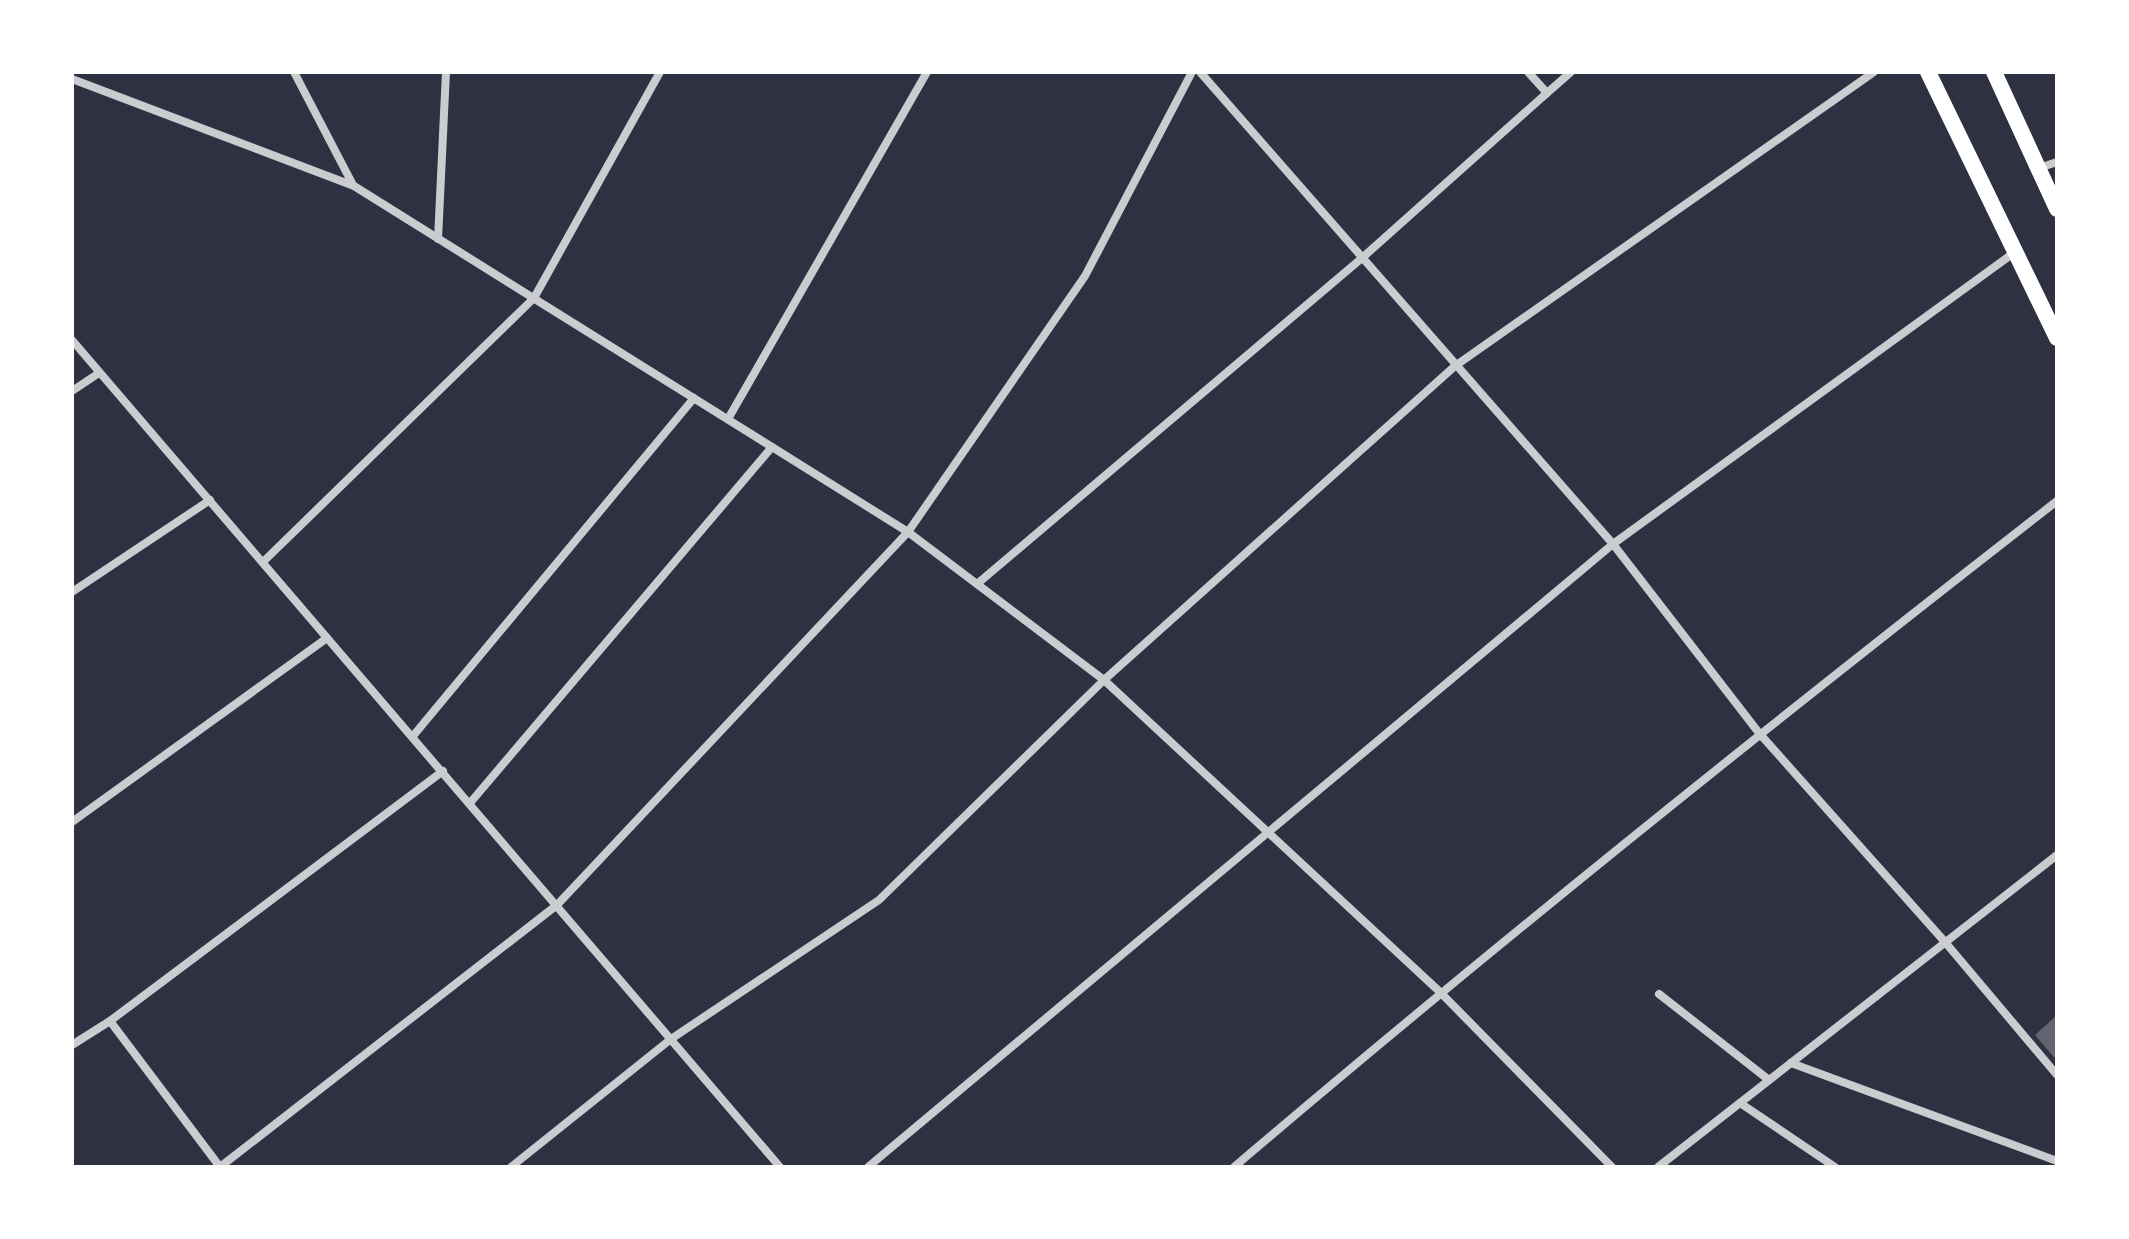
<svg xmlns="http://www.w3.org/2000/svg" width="2129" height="1239" viewBox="0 0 2129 1239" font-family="Manrope,sans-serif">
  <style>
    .building { fill: #626471 }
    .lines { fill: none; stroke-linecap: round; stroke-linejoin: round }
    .minor { stroke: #caccd0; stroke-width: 8 }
    .secondary { stroke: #fff; stroke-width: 16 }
  </style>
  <rect width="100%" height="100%" fill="#2d3142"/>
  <path class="building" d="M2057 1015V1061L2035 1035Z"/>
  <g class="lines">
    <g class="minor">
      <path d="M294 72 353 185"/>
      <path d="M1200 72 1613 544 1759 733 1945 942 2057 1075"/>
      <path d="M72 79 354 186 908 532 1104 680 1440 992 1612 1167"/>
      <path d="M1547 93 1571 72"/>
      <path d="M2039 168 2057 162"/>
      <path d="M438 239 446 72"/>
      <path d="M72 340 780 1167"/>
      <path d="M72 391 99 373"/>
      <path d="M728 419 927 72"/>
      <path d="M264 561 534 298 660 72"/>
      <path d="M977 584 1362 258 1547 93 1528 72"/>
      <path d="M72 592 210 500"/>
      <path d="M413 736 694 398"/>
      <path d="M470 803 772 447"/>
      <path d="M72 822 327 638"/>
      <path d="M1659 994 1769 1080"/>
      <path d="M110 1021 220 1167"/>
      <path d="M72 1045 110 1021 443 771"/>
      <path d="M1791 1063 2057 1161"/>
      <path d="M1740 1103 1835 1167"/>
      <path d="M220 1167 557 905 908 532 1085 276 1192 72"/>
      <path d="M511 1167 671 1039 879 900 1104 680 1455 366 1874 72"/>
      <path d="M868 1167 1613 544 2015 252"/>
      <path d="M1234 1167C1503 938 1778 718 2057 501"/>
      <path d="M1658 1167 2057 855"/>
    </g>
    <g class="secondary">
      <path d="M1928 72 2057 338"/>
      <path d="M1994 72 2057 209"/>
    </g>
  </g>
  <rect width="2129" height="1239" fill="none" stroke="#ffffff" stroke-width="148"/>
</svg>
